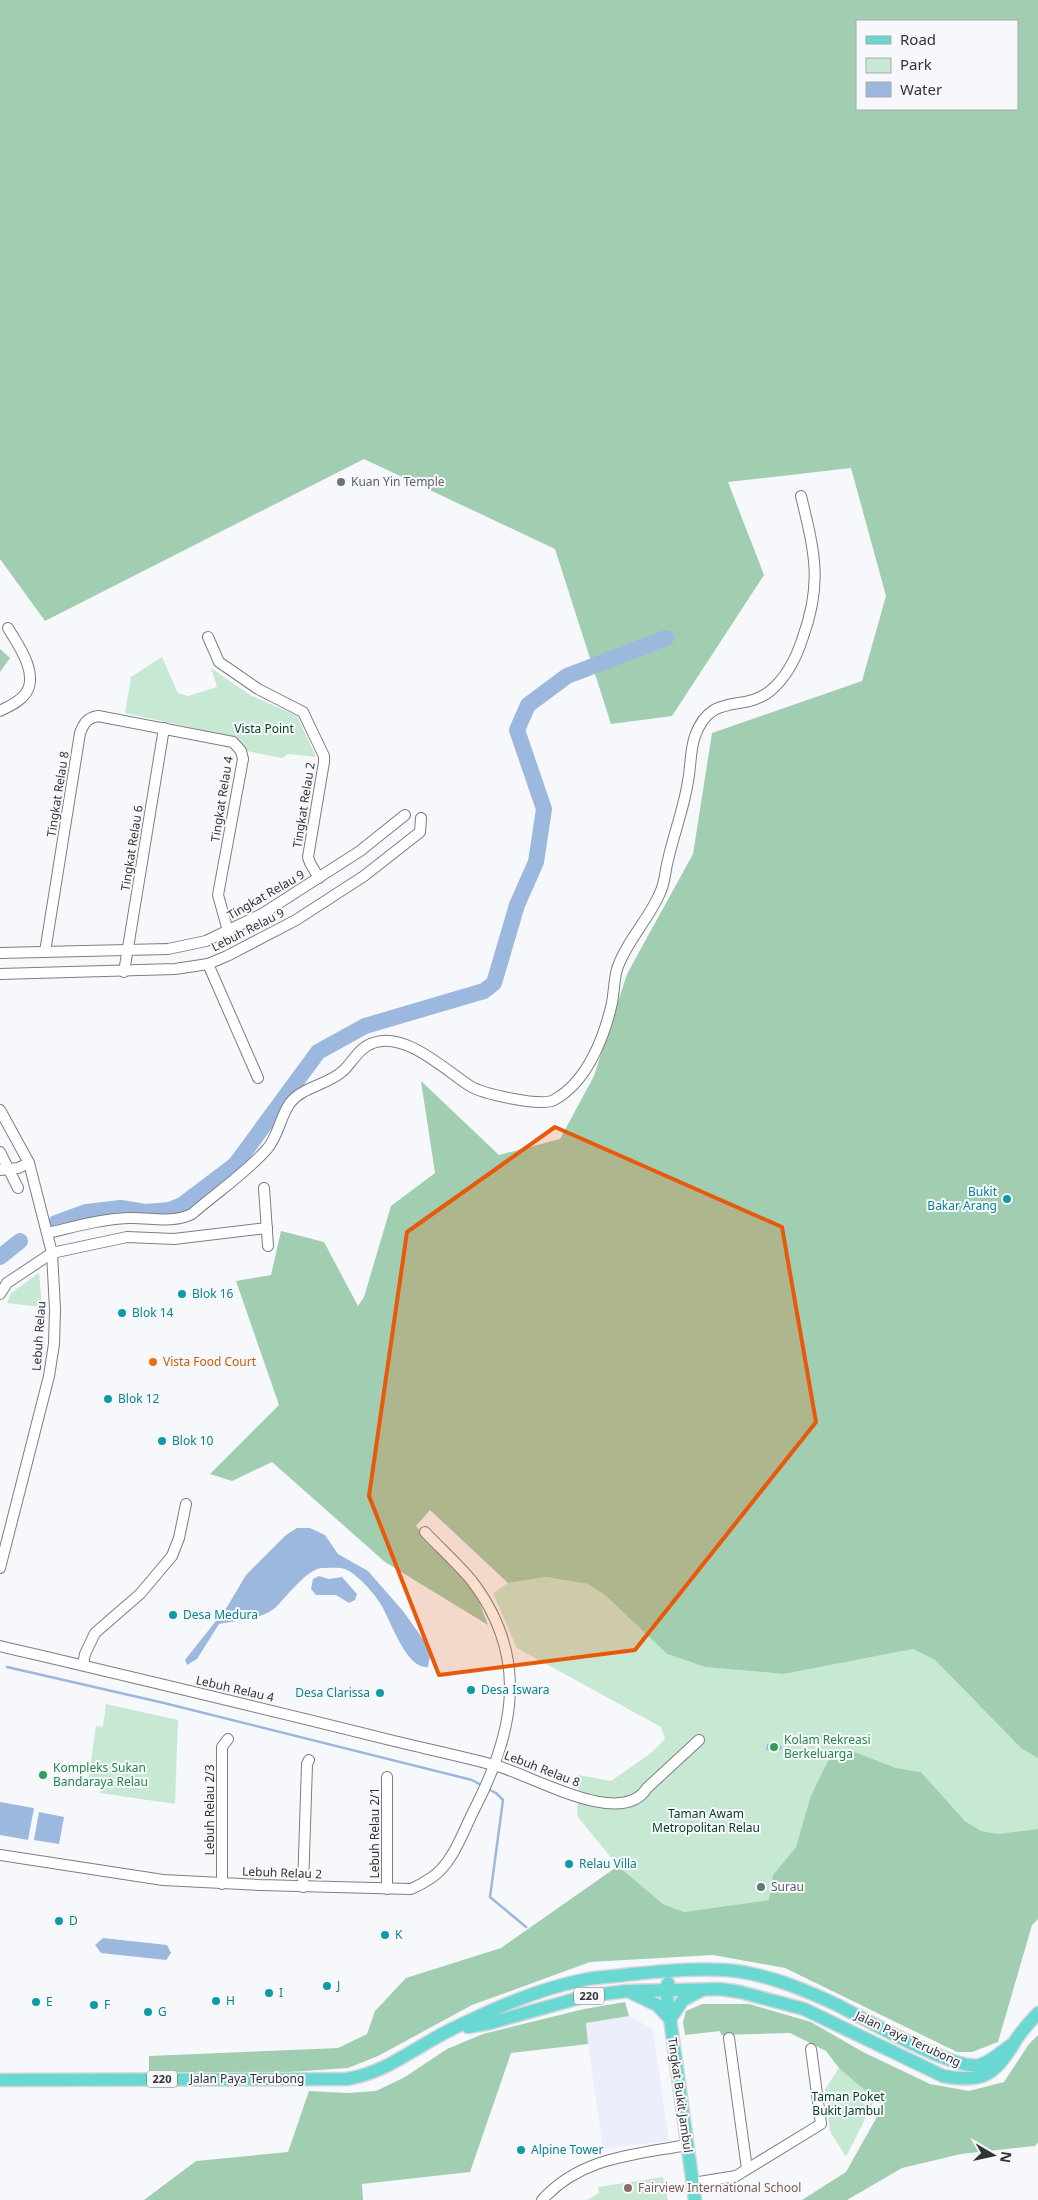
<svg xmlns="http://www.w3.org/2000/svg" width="1038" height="2200" viewBox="0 0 1038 2200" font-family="'Noto Sans',sans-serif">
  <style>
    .built { fill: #eceffb }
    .green { fill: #c7e8d2 }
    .forest { fill: #a1cdb0; fill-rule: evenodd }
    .water { fill: #9cb8de }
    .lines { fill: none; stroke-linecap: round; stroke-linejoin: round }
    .stream { stroke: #9cb8de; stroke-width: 2.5 }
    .river { stroke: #9cb8de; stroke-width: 16 }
    .minor-casing { stroke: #7d7e82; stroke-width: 12 }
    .major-casing { stroke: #d6d6d7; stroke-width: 15 }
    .minor { stroke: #fff; stroke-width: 10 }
    .major { stroke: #6ad8d2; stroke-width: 12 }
    .marked { fill: #e8590c; fill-opacity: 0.2; stroke: #e8590c; stroke-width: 4; stroke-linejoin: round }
    .worship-dot { fill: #6b7280; stroke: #f7f8fc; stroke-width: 2 }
    .culture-dot { fill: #0f9aa8; stroke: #f7f8fc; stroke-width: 2 }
    .food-dot { fill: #e8710a; stroke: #f7f8fc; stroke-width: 2 }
    .leisure-dot { fill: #2e9e5b; stroke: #f7f8fc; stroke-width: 2 }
    .education-dot { fill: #8d6e63; stroke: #f7f8fc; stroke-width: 2 }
    .labels { text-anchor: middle; stroke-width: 4; stroke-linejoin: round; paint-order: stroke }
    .shield { fill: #f7f8fc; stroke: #6e6f71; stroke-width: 1 }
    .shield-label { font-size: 11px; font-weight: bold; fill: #333435 }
    .worship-label { font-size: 12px; fill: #5b616d; stroke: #f7f8fc; text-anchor: start }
    .park-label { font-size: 12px; fill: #0a4125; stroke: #f7f8fc }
    .street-label { font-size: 12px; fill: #333435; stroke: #f7f8fc }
    .culture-label { font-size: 12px; fill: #0d838f; stroke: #f7f8fc; text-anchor: start }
    .food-label { font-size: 12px; fill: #c56008; stroke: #f7f8fc; text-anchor: start }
    .leisure-label { font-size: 12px; fill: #27864d; stroke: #f7f8fc; text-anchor: start }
    .education-label { font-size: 12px; fill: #785e54; stroke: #f7f8fc; text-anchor: start }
  </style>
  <rect width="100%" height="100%" fill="#f7f8fc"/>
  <path class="built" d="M629 2016 653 2029 669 2141 603 2149 585 2023Z"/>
  <g class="green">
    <path d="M162 657 178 693 188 696 217 687 211 668 250 695 297 716 316 757 288 754 282 758 247 751 240 740 234 737 125 713 131 677Z"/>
    <path d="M39 1273 42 1307 7 1303 11 1293Z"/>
    <path d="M546 1577 588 1584 605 1595 667 1654 705 1667 784 1674 913 1649 935 1660 1022 1749 1038 1758V1829L998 1834 981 1831 965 1821 921 1772 896 1768 852 1751 810 1798 796 1847 773 1875 770 1900 684 1912 663 1904 618 1866 577 1816 579 1775 611 1781 651 1753 665 1739 661 1727 517 1648 493 1593 508 1583Z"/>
    <path d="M106 1704 178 1720 175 1804 100 1793 102 1784 88 1782 96 1726 103 1727Z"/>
    <path d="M839 2068 875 2099 846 2157 830 2131 825 2089Z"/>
    <path d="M663 2177 668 2200H587L599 2193 598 2187Z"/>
  </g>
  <g class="forest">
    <path d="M0 0H1038V1758L1022 1749 935 1660 913 1649 784 1674 705 1667 667 1654 605 1595 588 1584 546 1577 508 1583 430 1510 416 1526 474 1589 488 1625 385 1562 272 1462 232 1481 210 1474 279 1405 236 1281 271 1275 281 1231 324 1242 358 1306 364 1297 391 1206 435 1173 421 1081 499 1155 560 1139 594 1076 627 974 693 854 712 733 862 681 886 596 851 468 728 482 764 575 672 716 611 724 555 549 364 459 45 621 0 559ZM857 21H1017V109H857Z"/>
    <path d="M0 649 10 658 0 672Z"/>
    <path d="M852 1751 896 1768 921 1772 965 1821 981 1831 998 1834 1038 1829V1919L1032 1925 998 2042 972 2052H957L785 1968 713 1955 590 1962 472 2005 378 2056 348 2068 289 2072 149 2073V2056L338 2048 367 2034 375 2011 406 1978 501 1948 618 1866 663 1904 684 1912 769 1900 773 1875 796 1847 810 1798 828 1761Z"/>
    <path d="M625 2002 629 2016 586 2023 588 2044 511 2053 470 2172 362 2184 363 2200H144L196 2161 288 2152 309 2091 348 2093 376 2091 405 2077 447 2049 483 2034 584 2009Z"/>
    <path d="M702 2004H749L811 2022 863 2052 930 2084 969 2091 1004 2082 1029 2044 1038 2035V2142L1035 2146 961 2154 902 2168 847 2200H802L846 2172 883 2106 839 2068 826 2051 790 2033 721 2035 720 2031 685 2035 683 2022 686 2011Z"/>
  </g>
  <g class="water">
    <path d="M297 1528H310L325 1535 338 1554 368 1571 403 1611 428 1646 430 1655 428 1667C406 1670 390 1618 380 1603 374 1593 356 1573 345 1569 340 1567 328 1568 322 1568 307 1569 287 1596 277 1606 263 1620 237 1620 219 1624L197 1659 187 1665 185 1660 227 1607 246 1575 286 1535Z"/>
    <path d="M319 1576 329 1579 342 1577 357 1594 355 1600 349 1603 336 1595H316L311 1589 313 1579Z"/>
    <path d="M779 1743 782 1748 779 1751 766 1750 767 1744Z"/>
    <path d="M0 1802 34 1808 28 1840 0 1835Z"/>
    <path d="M39 1812 64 1817 59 1844 34 1840Z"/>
    <path d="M103 1938 167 1945 171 1953 166 1960 101 1953 95 1945Z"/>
  </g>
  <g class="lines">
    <g class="stream">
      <path d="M7 1667 164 1703 472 1780 483 1786"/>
      <path d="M488 1789 496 1793 503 1800 490 1897 526 1927"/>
    </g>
    <g class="river">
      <path d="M56 1223 86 1212 121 1208 145 1212 170 1210 182 1205 235 1165 318 1052 365 1026 484 991 494 983 517 905 536 862 544 809 517 730 528 705 567 676 666 638"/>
      <path d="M0 1257 20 1241"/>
    </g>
    <defs>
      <g id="minor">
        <path d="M208 637 219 662 258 689 303 712 324 756V762L308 857 310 863 319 878"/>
        <path d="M0 711C9 706 20 702 26 693 39 673 18 645 8 628"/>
        <path d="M45 952 80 733C84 723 87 718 98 716L233 742 241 751 243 759 218 895 228 931"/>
        <path d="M0 953 168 949 206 941 262 914 360 851 405 815"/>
        <path d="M208 964 258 1078"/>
        <path d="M124 972 164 728"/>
        <path d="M0 974 175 969 208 964 227 956 296 920 364 876 420 832 421 818"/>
        <path d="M0 1110 29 1163 52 1253 55 1309 54 1344 49 1376 0 1568"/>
        <path d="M0 1152 18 1188"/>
        <path d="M0 1170 18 1168 29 1163"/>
        <path d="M264 1188 268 1246"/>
        <path d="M48 1233C74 1227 101 1219 128 1218 150 1217 171 1224 192 1214 216 1193 246 1173 267 1149 278 1137 280 1117 290 1103 303 1086 329 1085 344 1070 353 1061 360 1047 373 1043 405 1031 445 1070 470 1086 483 1094 541 1107 554 1100 587 1082 604 1038 612 1003 614 992 614 980 617 969 626 942 649 919 660 893 665 883 665 871 668 860 674 833 684 808 688 781 691 766 690 750 695 736 711 691 743 713 770 691 786 678 797 656 803 637 823 582 814 550 801 496"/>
        <path d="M0 1294 7 1283 52 1253 127 1237 174 1239 267 1228"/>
        <path d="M0 1646C131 1677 263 1708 394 1741 427 1749 461 1756 494 1765 530 1774 621 1830 647 1788L699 1740"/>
        <path d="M83 1665 85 1654 95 1633 140 1594 172 1556 179 1538 186 1504"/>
        <path d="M0 1855 163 1880 260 1885 411 1889C418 1886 425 1882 431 1878 453 1864 463 1831 475 1808 515 1730 529 1656 472 1581 458 1564 440 1548 425 1532"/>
        <path d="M222 1884V1747L228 1739"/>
        <path d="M303 1887 307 1764 309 1760"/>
        <path d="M387 1889V1777"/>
        <path d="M729 2038 747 2169"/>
        <path d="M693 2183 736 2176 821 2124 811 2049"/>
        <path d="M542 2200C581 2157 633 2155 687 2145"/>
      </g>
      <g id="major">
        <path d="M668 1983 666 1989 695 2200"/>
        <path d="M632 1993 657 2005 670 2019"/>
        <path d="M670 2019 683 2000 702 1990"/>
        <path d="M468 2027 490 2023 586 1996 628 1991 720 1989 740 1992 804 2009 943 2076C982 2083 994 2076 1014 2043 1020 2032 1030 2022 1038 2013"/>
        <path d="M0 2080 347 2079C388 2072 415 2047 452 2029 493 2009 538 1989 583 1980 596 1977 610 1977 624 1975 658 1971 692 1968 726 1970 763 1973 798 1987 831 2002 859 2015 953 2071 979 2065 992 2062 1003 2050 1014 2043"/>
      </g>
    </defs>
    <use href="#minor" class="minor-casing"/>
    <use href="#major" class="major-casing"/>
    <use href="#minor" class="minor"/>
    <use href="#major" class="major"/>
  </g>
  <path class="marked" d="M555 1127 782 1227 816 1422 635 1650 439 1675 369 1496 407 1232Z"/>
  <g class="worship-dot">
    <circle cx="341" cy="482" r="5"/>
    <circle cx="761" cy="1887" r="5"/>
  </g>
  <g class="culture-dot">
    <circle cx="1007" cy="1199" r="5"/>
    <circle cx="182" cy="1294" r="5"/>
    <circle cx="122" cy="1313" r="5"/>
    <circle cx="108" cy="1399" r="5"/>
    <circle cx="162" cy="1441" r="5"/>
    <circle cx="173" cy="1615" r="5"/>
    <circle cx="471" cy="1690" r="5"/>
    <circle cx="380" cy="1693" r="5"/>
    <circle cx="569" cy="1864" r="5"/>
    <circle cx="59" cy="1921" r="5"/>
    <circle cx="385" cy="1935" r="5"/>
    <circle cx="327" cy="1986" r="5"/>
    <circle cx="269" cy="1993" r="5"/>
    <circle cx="216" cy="2001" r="5"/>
    <circle cx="36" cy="2002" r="5"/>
    <circle cx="94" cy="2005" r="5"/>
    <circle cx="148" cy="2012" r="5"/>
    <circle cx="521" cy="2150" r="5"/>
  </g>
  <circle class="food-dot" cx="153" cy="1362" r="5"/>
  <g class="leisure-dot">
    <circle cx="774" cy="1747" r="5"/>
    <circle cx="43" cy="1775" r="5"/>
  </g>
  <circle class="education-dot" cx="628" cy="2188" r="5"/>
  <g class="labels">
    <g class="shield">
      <rect x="574" y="1987.5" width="30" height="17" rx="4"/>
      <rect x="147" y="2070.5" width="30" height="17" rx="4"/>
    </g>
    <g class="shield-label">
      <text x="589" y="2000">220</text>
      <text x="162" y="2083">220</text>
    </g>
    <g class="worship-label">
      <text x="351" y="486">Kuan Yin Temple</text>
      <text x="771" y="1891">Surau</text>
    </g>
    <g class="park-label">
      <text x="264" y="733">Vista Point</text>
      <text x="706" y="1818">Taman Awam<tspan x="706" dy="14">Metropolitan Relau</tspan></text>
      <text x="848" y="2101">Taman Poket<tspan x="848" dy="14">Bukit Jambul</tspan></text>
    </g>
    <g class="street-label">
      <text transform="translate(58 794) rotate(-81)" y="4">Tingkat Relau 8</text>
      <text transform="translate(222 799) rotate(-81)" y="4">Tingkat Relau 4</text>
      <text transform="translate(304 805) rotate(-81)" y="4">Tingkat Relau 2</text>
      <text transform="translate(132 848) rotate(-81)" y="4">Tingkat Relau 6</text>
      <text transform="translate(266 895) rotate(-30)" y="4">Tingkat Relau 9</text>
      <text transform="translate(248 930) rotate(-27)" y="4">Lebuh Relau 9</text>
      <text transform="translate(39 1336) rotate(-86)" y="4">Lebuh Relau</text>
      <text transform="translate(235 1689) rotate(13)" y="4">Lebuh Relau 4</text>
      <text transform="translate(542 1769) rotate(21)" y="4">Lebuh Relau 8</text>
      <text transform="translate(210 1810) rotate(-90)" y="4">Lebuh Relau 2/3</text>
      <text transform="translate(375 1833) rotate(-90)" y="4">Lebuh Relau 2/1</text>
      <text transform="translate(282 1873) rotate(2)" y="4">Lebuh Relau 2</text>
      <text transform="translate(908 2039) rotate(25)" y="4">Jalan Paya Terubong</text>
      <text x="247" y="2083">Jalan Paya Terubong</text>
      <text transform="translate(680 2095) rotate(82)" y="4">Tingkat Bukit Jambul</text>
    </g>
    <g class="culture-label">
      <text x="997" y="1196" text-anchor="end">Bukit<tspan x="997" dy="14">Bakar Arang</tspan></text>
      <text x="192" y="1298">Blok 16</text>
      <text x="132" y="1317">Blok 14</text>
      <text x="118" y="1403">Blok 12</text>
      <text x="172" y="1445">Blok 10</text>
      <text x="183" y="1619">Desa Medura</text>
      <text x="481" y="1694">Desa Iswara</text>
      <text x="370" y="1697" text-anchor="end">Desa Clarissa</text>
      <text x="579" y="1868">Relau Villa</text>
      <text x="69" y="1925">D</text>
      <text x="395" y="1939">K</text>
      <text x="337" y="1990">J</text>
      <text x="279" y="1997">I</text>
      <text x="226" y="2005">H</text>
      <text x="46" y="2006">E</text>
      <text x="104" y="2009">F</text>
      <text x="158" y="2016">G</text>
      <text x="531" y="2154">Alpine Tower</text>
    </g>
    <g class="food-label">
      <text x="163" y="1366">Vista Food Court</text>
    </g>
    <g class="leisure-label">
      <text x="784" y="1744">Kolam Rekreasi<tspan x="784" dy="14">Berkeluarga</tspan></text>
      <text x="53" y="1772">Kompleks Sukan<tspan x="53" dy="14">Bandaraya Relau</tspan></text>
    </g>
    <g class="education-label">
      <text x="638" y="2192">Fairview International School</text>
    </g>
  </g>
  <rect x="856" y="20" width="162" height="90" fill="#f7f8fc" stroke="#a9aaac"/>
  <rect x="866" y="36" width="25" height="8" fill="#6ad8d2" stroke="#a9aaac"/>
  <text x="900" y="45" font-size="15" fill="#333435">Road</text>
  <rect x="866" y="58" width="25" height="15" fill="#c7e8d2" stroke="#a9aaac"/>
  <text x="900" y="70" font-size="15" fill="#333435">Park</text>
  <rect x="866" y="82" width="25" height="15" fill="#9cb8de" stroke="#a9aaac"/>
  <text x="900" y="95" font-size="15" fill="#333435">Water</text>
  <g transform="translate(993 2155) rotate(99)" stroke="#f7f8fc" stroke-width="4" paint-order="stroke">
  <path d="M0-4L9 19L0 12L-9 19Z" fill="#333435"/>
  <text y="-8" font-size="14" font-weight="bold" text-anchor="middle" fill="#333435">N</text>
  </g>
</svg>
